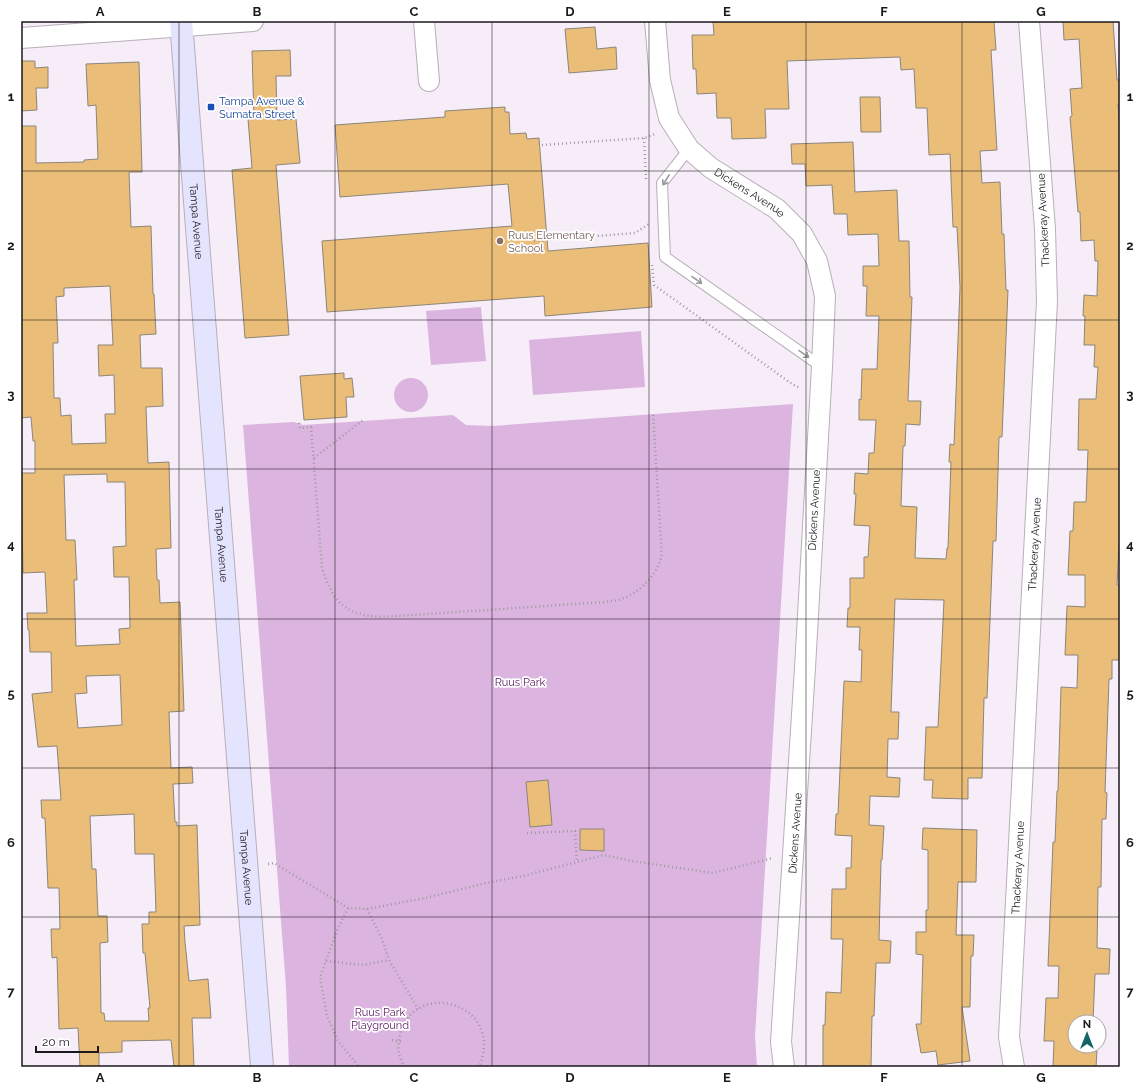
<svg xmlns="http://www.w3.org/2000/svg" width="1141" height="1088" viewBox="0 0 1141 1088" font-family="Raleway,sans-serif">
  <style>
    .green { fill: #dbb5e0 }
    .building { fill: #eabe79; stroke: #8c857a; fill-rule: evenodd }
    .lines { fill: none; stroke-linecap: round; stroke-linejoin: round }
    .lane-casing { stroke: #b8afb9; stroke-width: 12 }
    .street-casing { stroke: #b8afb9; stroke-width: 22 }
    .secondary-casing { stroke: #b8afb9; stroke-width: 24 }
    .path { stroke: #a099a1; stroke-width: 2.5; stroke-dasharray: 1 3; stroke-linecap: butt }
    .lane { stroke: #fff; stroke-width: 10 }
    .street { stroke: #fff; stroke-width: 20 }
    .secondary { stroke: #e5e4fe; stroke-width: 22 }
    .oneway { stroke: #989799 }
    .grid { fill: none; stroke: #1b181c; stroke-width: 1; stroke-opacity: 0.55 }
    .transit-dot { fill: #1a4fb4; stroke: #fff; stroke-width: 1.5 }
    .education-dot { fill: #8d6e63; stroke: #fff; stroke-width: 1.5 }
    .labels { text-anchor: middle; stroke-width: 3.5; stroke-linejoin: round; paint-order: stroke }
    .transit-label { font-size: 11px; fill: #164399; stroke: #fff; text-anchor: start }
    .street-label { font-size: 11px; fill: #1b181c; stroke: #fff }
    .education-label { font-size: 11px; fill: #785e54; stroke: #fff; text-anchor: start }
    .park-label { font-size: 11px; fill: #5a1b63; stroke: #fff }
    .neatline { fill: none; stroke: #1b181c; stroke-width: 1.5 }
    .grid-label { font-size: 13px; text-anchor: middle; font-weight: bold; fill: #1b181c }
  </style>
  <rect width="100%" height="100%" fill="#f7edf8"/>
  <g class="green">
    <path d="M481 307 486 361 431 365 426 311Z"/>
    <path d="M641 331 645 387 533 395 529 340Z"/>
    <circle cx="411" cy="395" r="17"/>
    <path d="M793 404 755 1036 757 1067H289L286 987 243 425 294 422 303 425 453 415 466 425 492 426Z"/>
  </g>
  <g class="building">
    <path d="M736 21H994L996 50H991L997 150 980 151 982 183 1000 182 1002 234H1004L1006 290H1008L1002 437H999L996 541H993L987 698H984L982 778H968V799L932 798 933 780H924L926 727H938L944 600 895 599 891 712H899L898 739H888L887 777 900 778 899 797 870 796 869 825 884 826 882 860H881L879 940 891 941 890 963H876L874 1016H872L871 1067H823V1025H825L826 992 841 993 843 939H831L832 889H846V868H851L852 836 835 835 836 814H838L844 681 861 682 862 650H859L860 627H847L848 608H850V578H864V557H868L870 526 854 525 856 494H854L855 473 868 474 869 453H874L876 420H859V399L861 400 862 369H877L879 316H866L867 286H863V266H879L878 234 848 235 847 214H834L832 185 806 186 805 164H792L791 144 853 142 855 192 897 190 899 241H909L910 297H912L908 401H921L920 425 906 424 905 446H903L901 506 917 507 915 558 946 559 947 548H948L951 462H949L950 444 954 445 960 287 957 227H953L950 154 929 155 927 108H916L914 69 901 70 900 57 787 61 789 109H765L766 138 732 139 731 118H717L716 93 697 94 696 69H693L692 35H714L713 22Z"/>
    <path d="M1063 21H1113L1117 80H1120V104H1118L1120 133V525L1117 585H1120V660H1112V679H1109L1105 792 1107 793 1106 819H1102L1101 887H1098L1097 948 1110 949 1109 974H1095L1093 1022H1075V1046H1093L1092 1051H1097L1096 1067H1053L1054 1041H1044L1046 998H1058L1059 966H1048L1053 842H1055L1057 791H1058L1061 687 1077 688 1078 655H1065L1067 606 1085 607V575H1068L1070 531H1073L1074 502H1086L1088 450H1078L1079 399H1096L1098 367H1094L1095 345H1084L1085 316H1083L1084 295 1097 296 1098 261H1095L1094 240 1081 241 1080 212H1078L1070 117 1072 116 1070 89 1082 88 1079 39 1064 40Z"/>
    <path d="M595 27 597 49 616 47 617 69 569 73 565 29Z"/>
    <path d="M290 50 291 76H276L277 120 296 119 300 163 276 165 289 335 245 338 232 170 252 168 248 119H254L252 51Z"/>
    <path d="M21 61H35V68L48 67V88H36L37 110 21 111Z"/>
    <path d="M139 62 142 172H129L131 227 151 226 153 294H154L156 334 140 335 141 368H162L163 406 146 407 148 463 169 462 171 548 156 549 157 580H159L160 603 180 602 184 711 169 712 171 768 192 767 193 783 173 784 175 822H177V826L197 825 200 925 184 926 185 942 189 981 208 979 211 1018H192L194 1067H174L171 1040 122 1041V1052L99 1053V1067H80L78 1028 59 1029 57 957 52 958 51 929H60L59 888H48L45 818H42L41 800H61L57 746 38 747 32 694 52 692 51 652H30L29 630H28L27 613H47L45 572 23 573 21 473H35V441H33L31 417 21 418V126H36V163L84 162V160L98 159 96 105 88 106 86 64ZM110 286 113 345H98L99 376 114 375 115 414H105L106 443 72 444 71 415 61 416 60 398H54L53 343H58L56 297 64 296V288ZM107 474V482H125L126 546 113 547 114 577H129L130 628 119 629 120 644 76 646 74 580H77L75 540H66L64 475ZM120 675 122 725 78 728 75 694 87 693 86 676ZM134 814 135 854H154L156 912H149V924H142L143 953H145L150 1008H148L149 1021H105L104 1013H101L100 943 108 942 107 916H98L96 869H92L90 816Z"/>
    <path d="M860 97H880L881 132H861Z"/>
    <path d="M505 107V112H509L510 134 526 133 527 139 539 138 548 251 648 243 652 307 545 316 544 296 327 312 322 241 512 226 508 184 340 197 335 125 445 117V111Z"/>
    <path d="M344 373V379L352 378 354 397H346L347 417 304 420 300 376Z"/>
    <path d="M548 780 552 825 530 827 526 782Z"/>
    <path d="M923 828 977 830 976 882H958L956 935H974L973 956H971L970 1007H962L970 1061 938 1065 936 1051 921 1053 916 1024H921L923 955 916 954V932H926V910H928V850L922 849Z"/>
    <path d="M580 829H604V851L580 850Z"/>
  </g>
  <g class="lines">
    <defs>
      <path id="lane" d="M689 149 662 183 665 257 822 367"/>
      <g id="street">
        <path d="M424 21 429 81"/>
        <path id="s1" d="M655 21 660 80 669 118 689 149 711 168 777 209 802 234 817 261 825 296 822 367 805 668 781 1042 784 1067"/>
        <path d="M21 38 253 21"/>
        <path id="s2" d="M1014 1067 1009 1037 1047 301 1045 229 1029 21"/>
      </g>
      <g id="secondary">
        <path id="s3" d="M181 21 262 1067"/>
      </g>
    </defs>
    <use href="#lane" class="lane-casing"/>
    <use href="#street" class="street-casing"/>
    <use href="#secondary" class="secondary-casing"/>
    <g class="path">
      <path d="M644 138 646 179"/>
      <path d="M542 145 644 138 655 134"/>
      <path d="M534 241 635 233 649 224"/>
      <path d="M652 265 654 285 792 384 800 388"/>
      <path d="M299 423 300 428 311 427 322 568C333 603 345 615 382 617L606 602C610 601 614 601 618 600 637 595 656 577 661 558 662 553 661 547 661 542L653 414"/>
      <path d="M314 458 363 420"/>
      <path d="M527 833 575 831 577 862"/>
      <path d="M268 864 274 863 348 908 367 909 425 898 486 883 523 876 604 855 632 861 713 873 773 858"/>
      <path d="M348 908 338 928 320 977 327 1016 338 1041 359 1067"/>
      <path d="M367 909 382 939 389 960 418 1009"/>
      <path d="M326 961 363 965 389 960"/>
      <path d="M392 1040 402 1042"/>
      <path d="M405 1067C398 1057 397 1046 400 1035 413 978 506 1002 479 1067"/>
    </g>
    <use href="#lane" class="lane"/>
    <use href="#street" class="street"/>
    <use href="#secondary" class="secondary"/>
  </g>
  <defs><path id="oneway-shaft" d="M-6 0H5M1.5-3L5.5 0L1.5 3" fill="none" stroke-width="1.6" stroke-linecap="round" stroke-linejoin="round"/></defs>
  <g class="oneway">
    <use href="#oneway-shaft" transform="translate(666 180) rotate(122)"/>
    <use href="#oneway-shaft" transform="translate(697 280) rotate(35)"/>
    <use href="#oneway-shaft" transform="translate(804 354) rotate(35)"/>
  </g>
  <path class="grid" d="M179 21V1067M335 21V1067M492 21V1067M649 21V1067M806 21V1067M962 21V1067M21 171H1120M21 320H1120M21 469H1120M21 619H1120M21 768H1120M21 917H1120"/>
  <rect class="transit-dot" x="207" y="103" width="8" height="8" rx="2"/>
  <circle class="education-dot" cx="500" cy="241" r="4"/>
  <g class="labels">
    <g class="transit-label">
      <text x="219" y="105">Tampa Avenue &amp;<tspan x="219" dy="13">Sumatra Street</tspan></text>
    </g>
    <g class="street-label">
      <text dy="4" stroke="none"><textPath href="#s1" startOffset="210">Dickens Avenue</textPath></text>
      <text transform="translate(1043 220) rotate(-93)" y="4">Thackeray Avenue</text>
      <text dy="4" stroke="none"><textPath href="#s3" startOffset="201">Tampa Avenue</textPath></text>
      <text transform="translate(814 510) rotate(-87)" y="4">Dickens Avenue</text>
      <text dy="4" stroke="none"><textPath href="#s3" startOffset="525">Tampa Avenue</textPath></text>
      <text dy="4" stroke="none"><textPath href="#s2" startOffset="524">Thackeray Avenue</textPath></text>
      <text transform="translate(795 833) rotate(-86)" y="4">Dickens Avenue</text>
      <text dy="4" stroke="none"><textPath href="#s3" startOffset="849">Tampa Avenue</textPath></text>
      <text dy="4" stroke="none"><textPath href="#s2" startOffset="200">Thackeray Avenue</textPath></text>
    </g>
    <g class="education-label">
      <text x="508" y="239">Ruus Elementary<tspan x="508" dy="13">School</tspan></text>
    </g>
    <g class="park-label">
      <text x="520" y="686">Ruus Park</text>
      <text x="380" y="1016">Ruus Park<tspan x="380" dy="13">Playground</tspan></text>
    </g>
  </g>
  <rect width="1141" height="1088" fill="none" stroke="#ffffff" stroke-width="44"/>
  <g transform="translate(1087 1034)"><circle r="19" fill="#ffffff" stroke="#a4a3a4"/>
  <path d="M0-3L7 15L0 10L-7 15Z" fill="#156468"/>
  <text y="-6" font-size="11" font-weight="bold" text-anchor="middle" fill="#1b181c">N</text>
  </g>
  <path d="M36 1046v6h62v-6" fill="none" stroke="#1b181c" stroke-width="2"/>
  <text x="42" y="1046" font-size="12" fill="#1b181c" stroke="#ffffff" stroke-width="3" paint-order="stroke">20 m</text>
  <rect x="22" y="22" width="1097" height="1044" class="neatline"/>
  <g class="grid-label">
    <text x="100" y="16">A</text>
    <text x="257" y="16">B</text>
    <text x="414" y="16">C</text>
    <text x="570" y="16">D</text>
    <text x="727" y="16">E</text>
    <text x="884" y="16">F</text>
    <text x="1041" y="16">G</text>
    <text x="11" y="101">1</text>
    <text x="1130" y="101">1</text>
    <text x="11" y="250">2</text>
    <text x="1130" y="250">2</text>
    <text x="11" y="399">3</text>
    <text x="1130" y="399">3</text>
    <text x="11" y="549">4</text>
    <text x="1130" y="549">4</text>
    <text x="11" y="698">5</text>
    <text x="1130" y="698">5</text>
    <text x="11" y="847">6</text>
    <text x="1130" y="847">6</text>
    <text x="11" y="996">7</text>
    <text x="1130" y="996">7</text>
    <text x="100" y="1082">A</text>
    <text x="257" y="1082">B</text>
    <text x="414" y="1082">C</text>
    <text x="570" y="1082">D</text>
    <text x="727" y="1082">E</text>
    <text x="884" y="1082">F</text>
    <text x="1041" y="1082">G</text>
  </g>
</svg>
